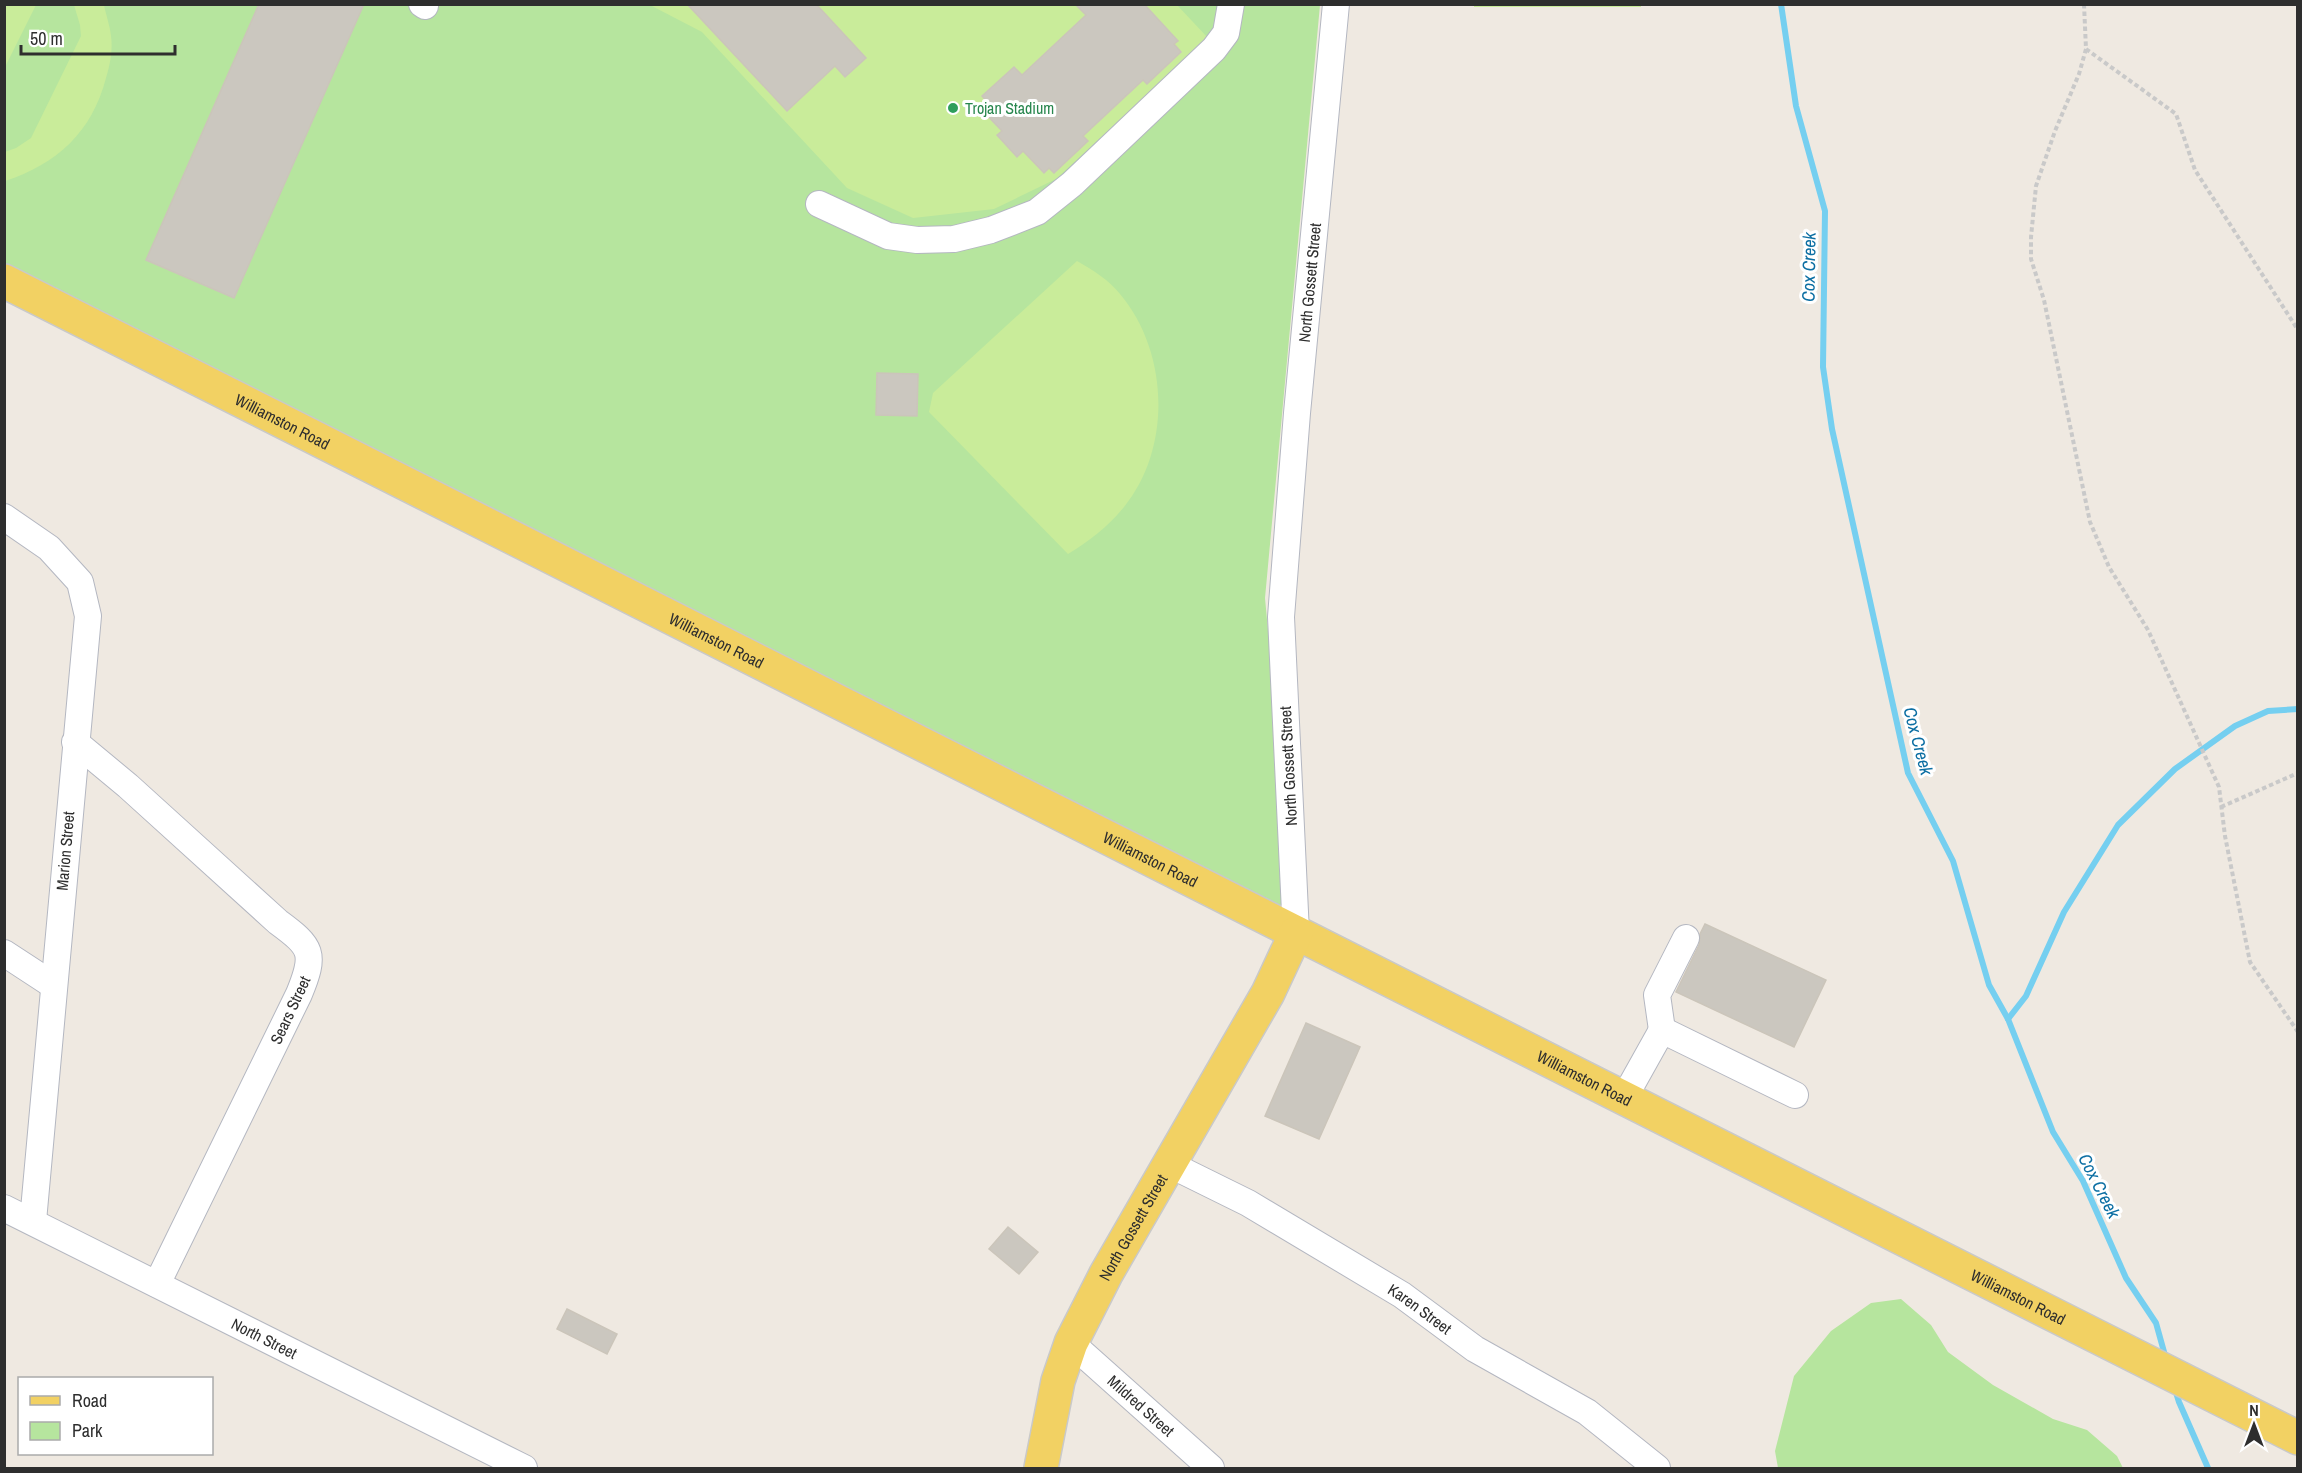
<svg xmlns="http://www.w3.org/2000/svg" width="2302" height="1473" viewBox="0 0 2302 1473" font-family="'Archivo Narrow',sans-serif">
  <style>
    .green { fill: #b6e59e }
    .pitch { fill: #c9ec9a }
    .lines { fill: none; stroke-linecap: round; stroke-linejoin: round }
    .stream { stroke: #75cff0; stroke-width: 6 }
    .building { fill: #cbc7bf; stroke: #cbc5ba; stroke-width: 1.5 }
    .minor-casing { stroke: #b4b7c1; stroke-width: 28 }
    .major-casing { stroke: #c9c9c9; stroke-width: 36 }
    .path { stroke: #c9c9c9; stroke-width: 4; stroke-dasharray: 4.5 3; stroke-linecap: butt }
    .minor { stroke: #fff; stroke-width: 26 }
    .major { stroke: #f2d163; stroke-width: 33 }
    .leisure-dot { fill: #2e9e5b; stroke: #fff; stroke-width: 2 }
    .labels { text-anchor: middle; stroke-width: 6; stroke-linejoin: round; paint-order: stroke }
    .leisure-label { font-size: 16px; fill: #27864d; stroke: #fff; text-anchor: start }
    .street-label { font-size: 16px; fill: #2e2e2e; stroke: #fff }
    .water-label { font-size: 18px; font-style: italic; fill: #0d6fa3; stroke: #fff }
  </style>
  <rect width="100%" height="100%" fill="#efe9e1"/>
  <g class="green">
    <path d="M4 5H1320L1265 598 1296 933 5 281Z"/>
    <path d="M1901 1299 1931 1325 1948 1352 1993 1385 2053 1419 2087 1430 2117 1456 2123 1468H1778L1775 1451 1794 1376 1831 1331 1871 1303Z"/>
  </g>
  <g class="pitch">
    <path d="M5 4 36 5 5 67 4 5Z"/>
    <path d="M1641 4V7H1474V4Z"/>
    <path d="M74 5H104C106 15 110 26 111 36 113 50 110 65 106 78 92 132 57 164 5 181V152L16 148 31 138 81 36 80 25Z"/>
    <path d="M650 5H1177L1208 38 1056 179 994 209 913 218 847 188 702 32Z"/>
    <path d="M1077 261C1093 270 1109 280 1120 294 1169 352 1172 448 1124 507 1108 527 1089 541 1068 554L929 412 933 393Z"/>
  </g>
  <g class="lines">
    <g class="stream">
      <path d="M1781 4 1796 106 1825 211 1823 367 1832 429 1908 773 1953 861 1989 985 2008 1019 2053 1132 2083 1181 2126 1278 2156 1323 2166 1359"/>
      <path d="M2008 1019 2026 996 2064 912 2118 825 2175 769 2235 726 2268 711 2298 709"/>
      <path d="M2175 1389 2179 1402 2208 1468"/>
    </g>
  </g>
  <g class="building">
    <path d="M259 4H364L234 298 146 260Z"/>
    <path d="M687 4H816L866 58 845 77 835 66 787 111Z"/>
    <path d="M1075 4H1144L1178 41 1174 44 1181 52 1147 84 1143 80 1083 136 1088 141 1054 173 1049 168 1044 173 1023 151 1017 157 997 135 1002 131 982 110 989 104 982 96 1014 67 1022 75 1086 15Z"/>
    <path d="M877 373 918 374 917 416 876 415Z"/>
    <path d="M1705 924 1826 980 1794 1047 1676 992 1699 945 1700 934Z"/>
    <path d="M1306 1023 1360 1047 1319 1139 1265 1116Z"/>
    <path d="M1008 1227 1038 1252 1019 1274 989 1249Z"/>
    <path d="M567 1309 617 1334 607 1354 557 1329Z"/>
  </g>
  <g class="lines">
    <defs>
      <g id="minor">
        <path d="M422 4 425 6"/>
        <path d="M819 204 888 236 917 240 954 239 991 230 1037 212 1072 184 1214 49 1226 33 1231 4"/>
        <path d="M4 517 49 548 80 582 88 616 33 1221"/>
        <path d="M75 742 128 786 278 922C312 947 316 953 299 994L157 1284"/>
        <path id="s1" d="M1296 933 1281 617 1297 413 1336 4"/>
        <path d="M4 953 53 985"/>
        <path d="M1662 1030 1657 995 1686 938"/>
        <path d="M1624 1098 1662 1030 1795 1095"/>
        <path id="s2" d="M1169 1164 1248 1203 1402 1295 1475 1349 1587 1412 1657 1468"/>
        <path id="s3" d="M4 1208 524 1468"/>
        <path id="s4" d="M1071 1343 1211 1468"/>
      </g>
      <g id="major">
        <path id="s5" d="M4 281 2298 1438"/>
        <path id="s6" d="M1041 1468 1058 1381 1071 1343 1106 1274 1268 993 1296 933"/>
      </g>
    </defs>
    <use href="#minor" class="minor-casing"/>
    <use href="#major" class="major-casing"/>
    <g class="path">
      <path d="M2084 4 2086 49 2176 114 2195 170 2298 330"/>
      <path d="M2086 49 2079 74 2055 131 2036 186 2031 237V259L2044 300 2090 522 2109 567 2148 630 2219 787 2225 836 2250 962 2298 1032"/>
      <path d="M2221 807 2298 773"/>
    </g>
    <use href="#minor" class="minor"/>
    <use href="#major" class="major"/>
  </g>
  <circle class="leisure-dot" cx="953" cy="108" r="6"/>
  <g class="labels">
    <g class="leisure-label">
      <text x="965" y="114">Trojan Stadium</text>
    </g>
    <g class="street-label">
      <text dy="6" stroke="none"><textPath href="#s1" startOffset="652">North Gossett Street</textPath></text>
      <text dy="6" stroke="none"><textPath href="#s5" startOffset="312">Williamston Road</textPath></text>
      <text dy="6" stroke="none"><textPath href="#s5" startOffset="798">Williamston Road</textPath></text>
      <text transform="translate(1288 766) rotate(-93)" y="6">North Gossett Street</text>
      <text transform="translate(65 851) rotate(-85)" y="6">Marion Street</text>
      <text dy="6" stroke="none"><textPath href="#s5" startOffset="1284">Williamston Road</textPath></text>
      <text transform="translate(290 1010) rotate(-65)" y="6">Sears Street</text>
      <text dy="6" stroke="none"><textPath href="#s5" startOffset="1770">Williamston Road</textPath></text>
      <text dy="6" stroke="none"><textPath href="#s6" startOffset="260">North Gossett Street</textPath></text>
      <text dy="6" stroke="none"><textPath href="#s5" startOffset="2256">Williamston Road</textPath></text>
      <text dy="6" stroke="none"><textPath href="#s2" startOffset="290">Karen Street</textPath></text>
      <text dy="6" stroke="none"><textPath href="#s3" startOffset="291">North Street</textPath></text>
      <text dy="6" stroke="none"><textPath href="#s4" startOffset="94">Mildred Street</textPath></text>
    </g>
    <g class="water-label">
      <text transform="translate(1809 267) rotate(-89)" y="6">Cox Creek</text>
      <text transform="translate(1918 741) rotate(75)" y="6">Cox Creek</text>
      <text transform="translate(2099 1186) rotate(63)" y="6">Cox Creek</text>
    </g>
  </g>
  <rect width="2302" height="1473" fill="none" stroke="#2e2e2e" stroke-width="12"/>
  <rect x="18" y="1377" width="195" height="78" fill="#ffffff" stroke="#ababab" stroke-width="1.5"/>
  <rect x="30" y="1396" width="30" height="9" fill="#f2d163" stroke="#ababab" stroke-width="1.5"/>
  <text x="72" y="1407" font-size="18" fill="#2e2e2e">Road</text>
  <rect x="30" y="1422" width="30" height="18" fill="#b6e59e" stroke="#ababab" stroke-width="1.5"/>
  <text x="72" y="1437" font-size="18" fill="#2e2e2e">Park</text>
  <g transform="translate(2254 1425)" stroke="#ffffff" stroke-width="4.5" paint-order="stroke">
  <path d="M0-4.5L10 22L0 15L-10 22Z" fill="#2e2e2e"/>
  <text y="-9" font-size="16" font-weight="bold" text-anchor="middle" fill="#2e2e2e">N</text>
  </g>
  <path d="M21 45v9h154v-9" fill="none" stroke="#2e2e2e" stroke-width="3"/>
  <text x="30" y="45" font-size="18" fill="#2e2e2e" stroke="#ffffff" stroke-width="4.5" paint-order="stroke">50 m</text>
</svg>
